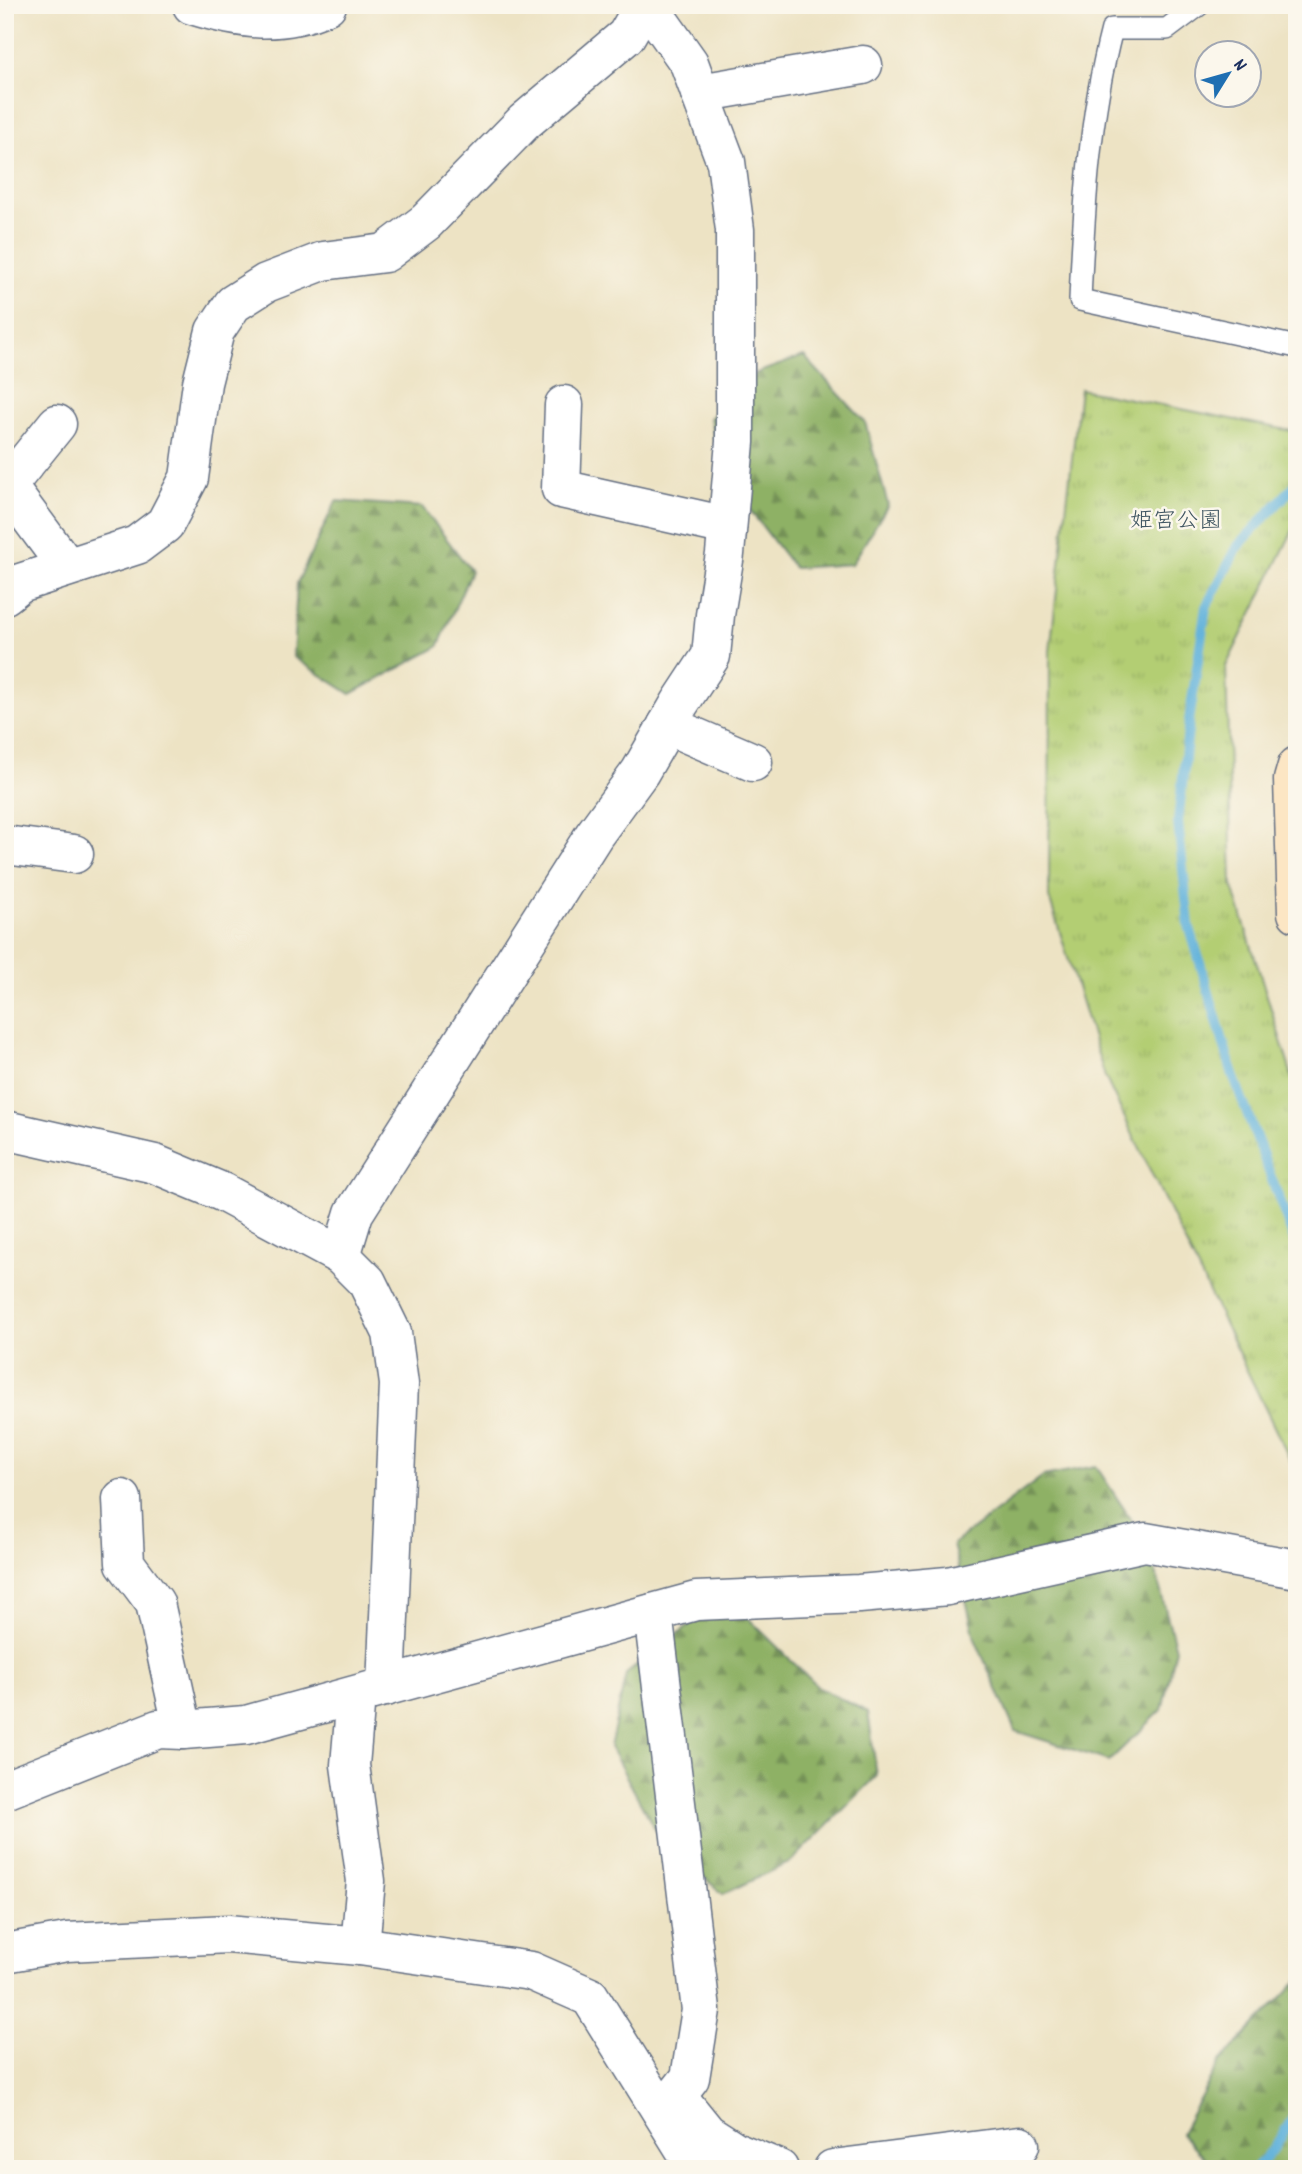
<svg xmlns="http://www.w3.org/2000/svg" width="1302" height="2174" viewBox="0 0 1302 2174" font-family="Dekko,'Klee One',sans-serif">
  <style>
    .forest { fill: url(#forest-firs); stroke: #547062; stroke-width: 2 }
    .park { fill: url(#park-tufts); stroke: #677e68; stroke-width: 2 }
    .lines { fill: none; stroke-linecap: round; stroke-linejoin: round }
    .stream { stroke: #5fb1da; stroke-width: 10 }
    .lane-casing { stroke: #646e82; stroke-width: 24 }
    .street-casing { stroke: #646e82; stroke-width: 41 }
    .secondary-casing { stroke: #646e82; stroke-width: 41 }
    .lane { stroke: #fff; stroke-width: 21 }
    .street { stroke: #fff; stroke-width: 38 }
    .secondary { stroke: #fce6c4; stroke-width: 38 }
    .labels { text-anchor: middle; stroke-width: 5; stroke-linejoin: round; paint-order: stroke }
    .park-label { font-size: 23px; fill: #415763; stroke: #fbf7ec }
  </style>
  <defs>
    <pattern id="forest-firs" width="22" height="20" patternUnits="userSpaceOnUse" patternTransform="scale(1.75)"><rect width="22" height="20" fill="#8eb165"/><path d="M5 1l3.5 6h-7zM16 11l3.5 6h-7z" fill="#739056"/></pattern>
    <pattern id="park-tufts" width="24" height="20" patternUnits="userSpaceOnUse" patternTransform="scale(1.75)"><rect width="24" height="20" fill="#b3ce73"/><path d="M3 7l-1-3M5 7V3M7 7l1-3M15 17l-1-3M17 17v-4M19 17l1-3" fill="none" stroke="#99b166"/></pattern>
  </defs>
  <rect width="100%" height="100%" fill="#fbf7ec"/>
  <filter id="ink" filterUnits="userSpaceOnUse"><feTurbulence type="fractalNoise" baseFrequency=".0143" numOctaves="2"/><feDisplacementMap in="SourceGraphic" scale="14" xChannelSelector="R" yChannelSelector="G"/><feConvolveMatrix kernelMatrix="1 2 1 2 8 2 1 2 1" color-interpolation-filters="sRGB"/></filter>
  <filter id="wash" filterUnits="userSpaceOnUse"><feTurbulence type="fractalNoise" baseFrequency=".00686" numOctaves="4" result="noise"/><feDisplacementMap in="SourceGraphic" scale="28" xChannelSelector="R" yChannelSelector="G"/><feGaussianBlur stdDeviation="1.57" result="paint"/><feColorMatrix in="noise" values="0 0 0 0 0 0 0 0 0 0 0 0 0 0 0 0 0 1.4 0 .05"/><feComposite in="paint" operator="in"/></filter>
  <g filter="url(#wash)">
    <rect width="100%" height="100%" fill="#ede3c4"/>
    <g class="forest">
      <path d="M804 356 865 422 888 505 852 564 794 568 740 497 717 454 710 418 756 373Z"/>
      <path d="M336 501 422 507 471 571 438 647 351 694 293 657 297 583Z"/>
      <path d="M1096 1466 1149 1547 1176 1649 1162 1710 1109 1761 1015 1731 975 1639 953 1544 1043 1476Z"/>
      <path d="M738 1608 819 1688 868 1712 877 1776 791 1862 723 1894 661 1840 610 1747 626 1674 702 1615Z"/>
      <path d="M1297 1981V2167L1294 2169H1215L1181 2133 1219 2063Z"/>
    </g>
    <path class="park" d="M1080 389 1297 432V522L1226 666 1232 884 1297 1092V1474L1105 1077 1049 897 1050 651Z"/>
    <g class="lines">
      <g class="stream">
        <path d="M1297 483 1238 546 1206 607 1189 721 1178 822 1189 925 1233 1075 1297 1247"/>
        <path d="M1255 2169 1274 2148 1297 2112"/>
      </g>
    </g>
  </g>
  <g filter="url(#ink)">
    <g class="lines">
      <defs>
        <path id="lane" d="M1199 5 1167 29H1112C1089 118 1084 208 1080 300L1297 347"/>
        <g id="street">
          <path d="M192 5C239 20 281 26 327 5"/>
          <path d="M700 93 863 65"/>
          <path d="M564 405 561 489 727 526"/>
          <path d="M57 424 7 486 67 567"/>
          <path d="M5 595 20 583 137 545 165 524 189 478 202 383 215 331 233 304 266 283 323 261 385 253 426 222 524 122 626 36 644 5"/>
          <path d="M667 725 753 762"/>
          <path d="M5 845 74 854"/>
          <path d="M5 1130 155 1164 222 1192 341 1256 367 1282 392 1333 399 1384 386 1687"/>
          <path d="M341 1256 354 1213 594 835 640 772 680 703 711 656 715 615 725 554 735 442V230L726 162 700 93 689 63 648 5"/>
          <path d="M122 1499 125 1563 155 1603 183 1730"/>
          <path d="M653 1613 701 2010 690 2078 663 2112"/>
          <path d="M356 1696 350 1765 366 1881 360 1946"/>
          <path d="M5 1790 158 1729 183 1730 246 1725 696 1601 859 1594 948 1586 1145 1542 1297 1569"/>
          <path d="M5 1953 67 1942 228 1934 360 1946 531 1971 590 1997 697 2169"/>
          <path d="M677 2096 707 2133 735 2151 779 2169"/>
          <path d="M833 2169 1020 2145"/>
        </g>
        <path id="secondary" d="M1297 766 1293 780 1297 913"/>
      </defs>
      <use href="#lane" class="lane-casing"/>
      <use href="#street" class="street-casing"/>
      <use href="#secondary" class="secondary-casing"/>
      <use href="#lane" class="lane"/>
      <use href="#street" class="street"/>
      <use href="#secondary" class="secondary"/>
    </g>
  </g>
  <g class="labels">
    <g class="park-label">
      <text x="1176" y="527">姫宮公園</text>
    </g>
  </g>
  <rect width="1302" height="2174" fill="none" stroke="#fbf7ec" stroke-width="28"/>
  <g transform="translate(1228 74) rotate(53)"><circle r="33" fill="#fbf7ec" stroke="#a1a7b3" stroke-width="2"/>
  <path d="M0-5L12 26L0 18L-12 26Z" fill="#1f6fb2"/>
  <text y="-10" font-size="19" font-weight="bold" text-anchor="middle" fill="#1b2f5e">N</text>
  </g>
</svg>
